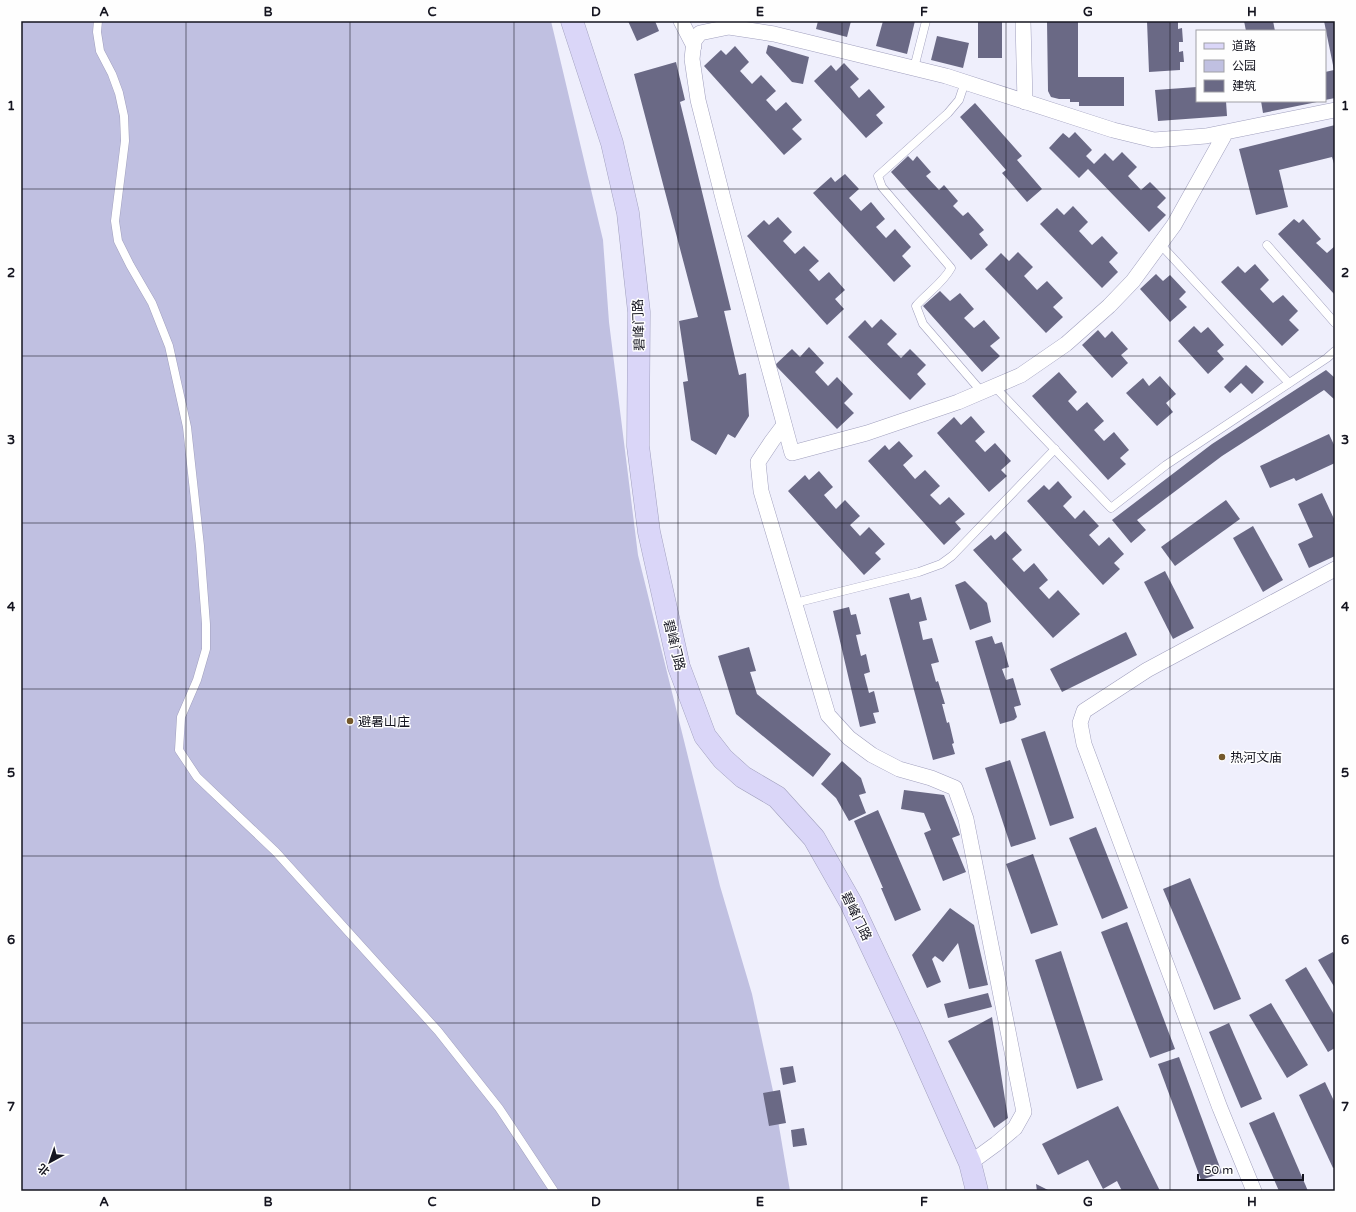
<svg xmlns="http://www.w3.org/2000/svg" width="1356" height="1212" viewBox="0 0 1356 1212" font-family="'Varela Round','Noto Sans SC',sans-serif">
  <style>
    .green { fill: #c0c0e1 }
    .building { fill: #6a6985 }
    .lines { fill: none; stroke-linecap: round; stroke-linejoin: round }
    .lane-casing { stroke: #a1a0be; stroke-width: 9 }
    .street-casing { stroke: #a1a0be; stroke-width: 16 }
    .secondary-casing { stroke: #a1a0be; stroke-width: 23 }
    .lane { stroke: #fff; stroke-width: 8 }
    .street { stroke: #fff; stroke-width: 15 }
    .secondary { stroke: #dad6f8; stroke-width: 22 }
    .grid { fill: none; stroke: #14141f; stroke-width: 1; stroke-opacity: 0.55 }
    .poi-dot { fill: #74582b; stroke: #fefefe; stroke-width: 1.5 }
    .labels { text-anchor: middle; stroke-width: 3; stroke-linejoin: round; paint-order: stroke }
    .street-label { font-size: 13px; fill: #14141f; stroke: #fefefe }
    .poi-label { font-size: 13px; fill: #14141f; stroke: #fefefe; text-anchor: start }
    .neatline { fill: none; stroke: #14141f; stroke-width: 1.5 }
    .grid-label { font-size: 13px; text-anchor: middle; font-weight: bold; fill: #14141f }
  </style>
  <rect width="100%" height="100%" fill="#efeffc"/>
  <path class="green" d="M21 21H551L603 240 609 322 638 555 720 886 752 994 773 1091 790 1191H21Z"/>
  <g class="building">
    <path d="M628 21H655L659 31 637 41Z"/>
    <path d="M818 21H851L847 37 816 29Z"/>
    <path d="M883 21H915L907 54 876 46Z"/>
    <rect x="978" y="21" width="24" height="37"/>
    <path d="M1047 21H1078V77H1124V106H1079V102H1070V99H1059L1051 97 1048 91Z"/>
    <path d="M1147 21H1178V29L1182 28 1183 42H1179V52L1183 51 1184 62H1180V70L1149 72Z"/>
    <path d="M1244 21H1273L1275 31H1246Z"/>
    <path d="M1324 21H1335V98L1325 100V72L1334 70Z"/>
    <path d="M937 36 969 43 963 68 931 60Z"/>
    <path d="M768 45 809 57 803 84 792 82 766 53Z"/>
    <path d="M735 46 749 62 740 71 752 84 761 75 776 91 766 100 776 111 786 102 802 120 792 129 802 139 784 155 704 66 721 50 726 55Z"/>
    <path d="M676 62 685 100 680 102 731 310 724 311 739 375 746 373 749 416 735 438 728 434 716 455 691 440 683 382 688 381 679 321 698 317 634 74Z"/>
    <path d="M844 63 859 79 850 87 859 98 869 89 885 107 876 115 883 123 866 138 814 81 831 65 836 71Z"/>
    <path d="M1197 87V101H1226L1227 116 1158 121 1155 90Z"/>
    <path d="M1261 101H1317V102L1263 113Z"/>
    <path d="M975 103 1022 156 1017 160 1042 189 1027 202 1002 173 1006 170 960 117Z"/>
    <path d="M1335 125V167L1332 157 1279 170 1288 207 1256 215 1239 149Z"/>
    <path d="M1075 132 1092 150 1086 156 1094 164 1105 153 1113 161 1122 152 1137 167 1128 176 1141 190 1150 182 1166 198 1157 207 1166 215 1149 232 1088 169 1079 178 1049 148 1063 133 1069 138Z"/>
    <path d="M908 156 913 161 917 156 931 172 926 176 939 190 944 185 958 201 953 206 963 216 968 212 984 230 979 234 988 245 971 260 891 172Z"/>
    <path d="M845 174 859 189 849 198 861 211 871 202 885 219 876 227 886 238 895 229 911 247 902 256 911 266 894 282 813 193 831 177 835 182Z"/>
    <path d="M1073 206 1088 222 1079 231 1092 245 1102 236 1118 253 1109 262 1118 272 1102 288 1040 224 1057 208 1064 215Z"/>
    <path d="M778 217 792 232 783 241 795 254 804 246 819 261 809 270 819 281 829 272 845 290 835 299 844 309 827 325 747 236 764 220 769 225Z"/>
    <path d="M1294 219 1299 223 1303 219 1321 239 1316 243 1327 253 1335 246V295L1278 234Z"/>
    <path d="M1018 252 1033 267 1024 276 1037 290 1047 281 1063 298 1053 307 1063 317 1046 333 985 269 1001 253 1009 261Z"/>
    <path d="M1255 264 1269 280 1260 289 1273 303 1283 295 1298 311 1289 320 1299 330 1282 346 1221 282 1238 266 1245 273Z"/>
    <path d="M1156 274 1163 281 1170 275 1186 292 1179 299 1187 307 1170 322 1140 289Z"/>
    <path d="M940 291 950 301 960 293 974 309 964 318 974 328 984 320 1000 338 990 346 1000 356 982 372 923 306Z"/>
    <path d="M881 319 897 334 887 344 901 358 910 349 926 365 917 374 926 384 910 400 848 337 865 320 872 328Z"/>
    <path d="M1194 326 1201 333 1208 327 1224 345 1217 351 1224 359 1208 374 1178 341Z"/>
    <path d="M1098 330 1105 338 1112 331 1128 349 1121 355 1128 363 1112 378 1082 345Z"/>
    <path d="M809 347 824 363 815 372 828 386 837 377 853 394 844 403 854 413 837 429 775 365 792 349 800 357Z"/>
    <path d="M1246 365 1264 382 1252 394 1241 383 1230 393 1224 387Z"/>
    <path d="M1326 370 1335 378V400L1324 390 1222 456 1137 520 1146 530 1131 543 1112 520 1212 444Z"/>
    <path d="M1059 372 1077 392 1068 401 1077 411 1087 402 1104 421 1094 430 1104 441 1114 432 1129 450 1120 458 1126 464 1108 480 1032 396Z"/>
    <path d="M1160 376 1176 394 1166 403 1173 412 1157 426 1126 393 1143 378 1149 386Z"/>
    <path d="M971 416 985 432 975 441 985 452 995 443 1011 461 1001 470 1007 476 989 492 937 433 954 417 961 425Z"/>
    <path d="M1329 434 1335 447V463L1296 481 1294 478 1270 488 1260 466Z"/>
    <path d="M899 441 913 456 903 465 915 479 925 470 940 486 930 495 940 505 949 497 965 514 955 522 961 529 944 545 868 461 885 445 889 450Z"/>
    <path d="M819 471 833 487 824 495 836 509 845 500 860 516 850 525 860 536 869 527 885 544 875 553 881 559 864 575 788 491 805 475 809 480Z"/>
    <path d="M1058 481 1072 497 1063 506 1075 519 1084 510 1099 526 1089 535 1099 546 1109 537 1124 554 1114 563 1120 569 1103 585 1027 501 1044 485 1049 490Z"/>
    <path d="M1322 493 1335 521V556L1309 568 1298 544 1313 537 1298 504Z"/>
    <path d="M1226 500 1240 519 1175 566 1161 547Z"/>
    <path d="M1253 526 1283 580 1263 592 1233 538Z"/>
    <path d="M1005 531 1022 550 1012 559 1024 572 1034 563 1048 580 1039 588 1049 599 1058 590 1080 614 1053 638 973 550 991 535 995 540Z"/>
    <path d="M1165 571 1194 628 1173 639 1144 582Z"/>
    <path d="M965 581 987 603 991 622 970 630 955 585Z"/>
    <path d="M909 593 911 600 921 597 927 620 919 622 923 640 932 638 939 662 931 664 936 682 938 681 945 704H942L947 723 949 722 954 743 952 744 955 754 933 760 889 598Z"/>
    <path d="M849 607 851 615 856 614 861 634 856 635 861 656 866 654 870 672 864 674 869 693 874 691 879 712 873 713 876 723 860 727 833 611Z"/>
    <path d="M1126 632 1137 655 1062 692 1050 669Z"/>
    <path d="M992 636 995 644 1002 642 1009 667 1002 669 1006 680 1013 678 1021 705 1014 707 1017 717 1014 720 1000 724 975 641Z"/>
    <path d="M749 647 756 671 750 672 757 694 831 754 813 777 736 714 718 656Z"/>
    <path d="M1045 731 1074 818 1050 826 1021 739Z"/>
    <path d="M1010 760 1036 839 1011 847 985 768Z"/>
    <path d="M842 761 861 778 866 793 859 795 866 813 849 821 836 798 821 784Z"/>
    <path d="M904 790 944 795 960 835 952 838 966 872 943 881 924 833 931 830 924 813 901 809Z"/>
    <path d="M878 810 921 910 895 921 881 888H883L854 821Z"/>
    <path d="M1096 827 1128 908 1102 919 1069 838Z"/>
    <path d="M1033 854 1058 925 1031 934 1006 864Z"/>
    <path d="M1190 878 1241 999 1214 1010 1163 889Z"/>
    <path d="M950 908 974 925 988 985 969 989 958 943 943 962 935 956 932 959 941 982 927 988 912 955Z"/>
    <path d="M1127 922 1175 1049 1150 1058 1101 932Z"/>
    <path d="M1061 951 1103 1080 1077 1089 1035 960Z"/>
    <path d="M1333 952 1335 956V988L1318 960Z"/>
    <path d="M1306 967 1335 1016V1048L1328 1052 1285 980Z"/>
    <path d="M988 993 992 1007 948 1018 944 1004Z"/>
    <path d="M1271 1003 1308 1065 1287 1078 1249 1015Z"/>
    <path d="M992 1017 1008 1118 994 1128 948 1041Z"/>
    <path d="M1229 1023 1262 1099 1241 1108 1209 1032Z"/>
    <path d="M1179 1057 1222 1173 1201 1180 1158 1064Z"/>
    <path d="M793 1066 796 1082 783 1085 780 1068Z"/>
    <path d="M1325 1082 1335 1103V1167L1333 1168 1299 1095Z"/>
    <path d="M780 1090 786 1123 769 1126 763 1093Z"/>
    <path d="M1118 1106 1160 1191H1122L1117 1181 1103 1189 1088 1160 1058 1175 1042 1144Z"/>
    <path d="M1274 1112 1308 1191H1279L1249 1123Z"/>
    <path d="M804 1128 807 1145 793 1147 791 1130Z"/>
    <path d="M1036 1184 1050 1191H1037Z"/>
  </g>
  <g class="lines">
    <defs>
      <g id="lane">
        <path d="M98 21 97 32 100 51 112 74 119 93 124 116 125 141 115 221 118 241 130 265 152 303 169 346 187 427 200 546 206 624V649L197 680 181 717 179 750 197 777 276 852 438 1031 499 1108 554 1191"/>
        <path d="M914 68 926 21"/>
        <path d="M965 82 959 100 948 113 878 176 882 187 951 268C943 283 927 293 916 306L923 324 981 391"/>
        <path d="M1160 244 1289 383"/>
        <path d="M1267 245 1335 323"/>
        <path d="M994 386 1111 508 1166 465 1327 358 1335 351"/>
        <path d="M795 603 919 572 941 564 952 556 1055 449"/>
      </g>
      <g id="street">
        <path d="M681 21 694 46"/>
        <path d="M1023 21 1025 102"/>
        <path d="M1226 132 1174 225 1133 281 1109 306 1066 344 1021 375 958 402 867 433 792 453 725 206 698 100 692 59 694 41 700 33 729 27 774 34 946 76 1113 130 1154 140 1206 136 1335 110"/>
        <path d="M784 425 772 441 758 462 761 491 828 715 849 738 872 755 899 769 931 778 955 788 966 819 1024 1112 1015 1128 996 1144 970 1163"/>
        <path d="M1254 1191 1220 1108 1084 744 1080 723 1084 711 1147 670 1335 569"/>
      </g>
      <path id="secondary" d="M572 21 612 143 628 213 639 312 638 446 649 532 679 667 705 736 723 759 743 777 777 797 814 838 851 903 909 1026 970 1163 977 1191"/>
    </defs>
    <use href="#lane" class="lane-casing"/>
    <use href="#street" class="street-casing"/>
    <use href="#secondary" class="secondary-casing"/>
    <use href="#lane" class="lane"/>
    <use href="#street" class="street"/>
    <use href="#secondary" class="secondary"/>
  </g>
  <path class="grid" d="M186 21V1191M350 21V1191M514 21V1191M678 21V1191M842 21V1191M1006 21V1191M1170 21V1191M21 189H1335M21 356H1335M21 523H1335M21 689H1335M21 856H1335M21 1023H1335"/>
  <g class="poi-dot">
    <circle cx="350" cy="721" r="4"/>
    <circle cx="1222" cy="757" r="4"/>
  </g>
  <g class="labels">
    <g class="street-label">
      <text transform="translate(638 325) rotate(-92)" y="5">碧峰门路</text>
      <text transform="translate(675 645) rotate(76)" y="5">碧峰门路</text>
      <text transform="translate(857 916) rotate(64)" y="5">碧峰门路</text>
    </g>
    <g class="poi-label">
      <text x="358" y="726">避暑山庄</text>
      <text x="1230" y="762">热河文庙</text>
    </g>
  </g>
  <rect width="1356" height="1212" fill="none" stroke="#fefefe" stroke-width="44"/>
  <rect x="1196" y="30" width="130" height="72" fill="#fefefe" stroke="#a0a0a5"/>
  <rect x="1204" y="43" width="20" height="6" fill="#dad6f8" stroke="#a0a0a5"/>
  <text x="1232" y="50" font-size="12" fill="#14141f">道路</text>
  <rect x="1204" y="60" width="20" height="12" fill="#c0c0e1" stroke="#a0a0a5"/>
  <text x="1232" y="70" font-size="12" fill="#14141f">公园</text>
  <rect x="1204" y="80" width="20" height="12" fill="#6a6985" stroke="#a0a0a5"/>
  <text x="1232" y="90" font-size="12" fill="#14141f">建筑</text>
  <g transform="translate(50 1162) rotate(220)" stroke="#fefefe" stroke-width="3" paint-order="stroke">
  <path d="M0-3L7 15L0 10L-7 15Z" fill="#14141f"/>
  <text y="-6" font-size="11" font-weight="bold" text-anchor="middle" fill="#14141f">北</text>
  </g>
  <path d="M1198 1174v6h105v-6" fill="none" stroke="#14141f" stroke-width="2"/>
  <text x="1204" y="1174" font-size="12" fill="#14141f" stroke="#fefefe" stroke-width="3" paint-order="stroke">50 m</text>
  <rect x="22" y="22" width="1312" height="1168" class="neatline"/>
  <g class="grid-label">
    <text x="104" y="16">A</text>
    <text x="268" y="16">B</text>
    <text x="432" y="16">C</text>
    <text x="596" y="16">D</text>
    <text x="760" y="16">E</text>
    <text x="924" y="16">F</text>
    <text x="1088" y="16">G</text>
    <text x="1252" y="16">H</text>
    <text x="11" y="110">1</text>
    <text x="1345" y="110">1</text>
    <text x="11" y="277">2</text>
    <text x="1345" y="277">2</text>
    <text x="11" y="444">3</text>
    <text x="1345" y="444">3</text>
    <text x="11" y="611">4</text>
    <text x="1345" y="611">4</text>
    <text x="11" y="777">5</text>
    <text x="1345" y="777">5</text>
    <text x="11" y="944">6</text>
    <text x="1345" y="944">6</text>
    <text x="11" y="1111">7</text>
    <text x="1345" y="1111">7</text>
    <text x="104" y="1206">A</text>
    <text x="268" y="1206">B</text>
    <text x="432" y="1206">C</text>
    <text x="596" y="1206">D</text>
    <text x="760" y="1206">E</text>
    <text x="924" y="1206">F</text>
    <text x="1088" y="1206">G</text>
    <text x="1252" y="1206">H</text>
  </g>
</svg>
